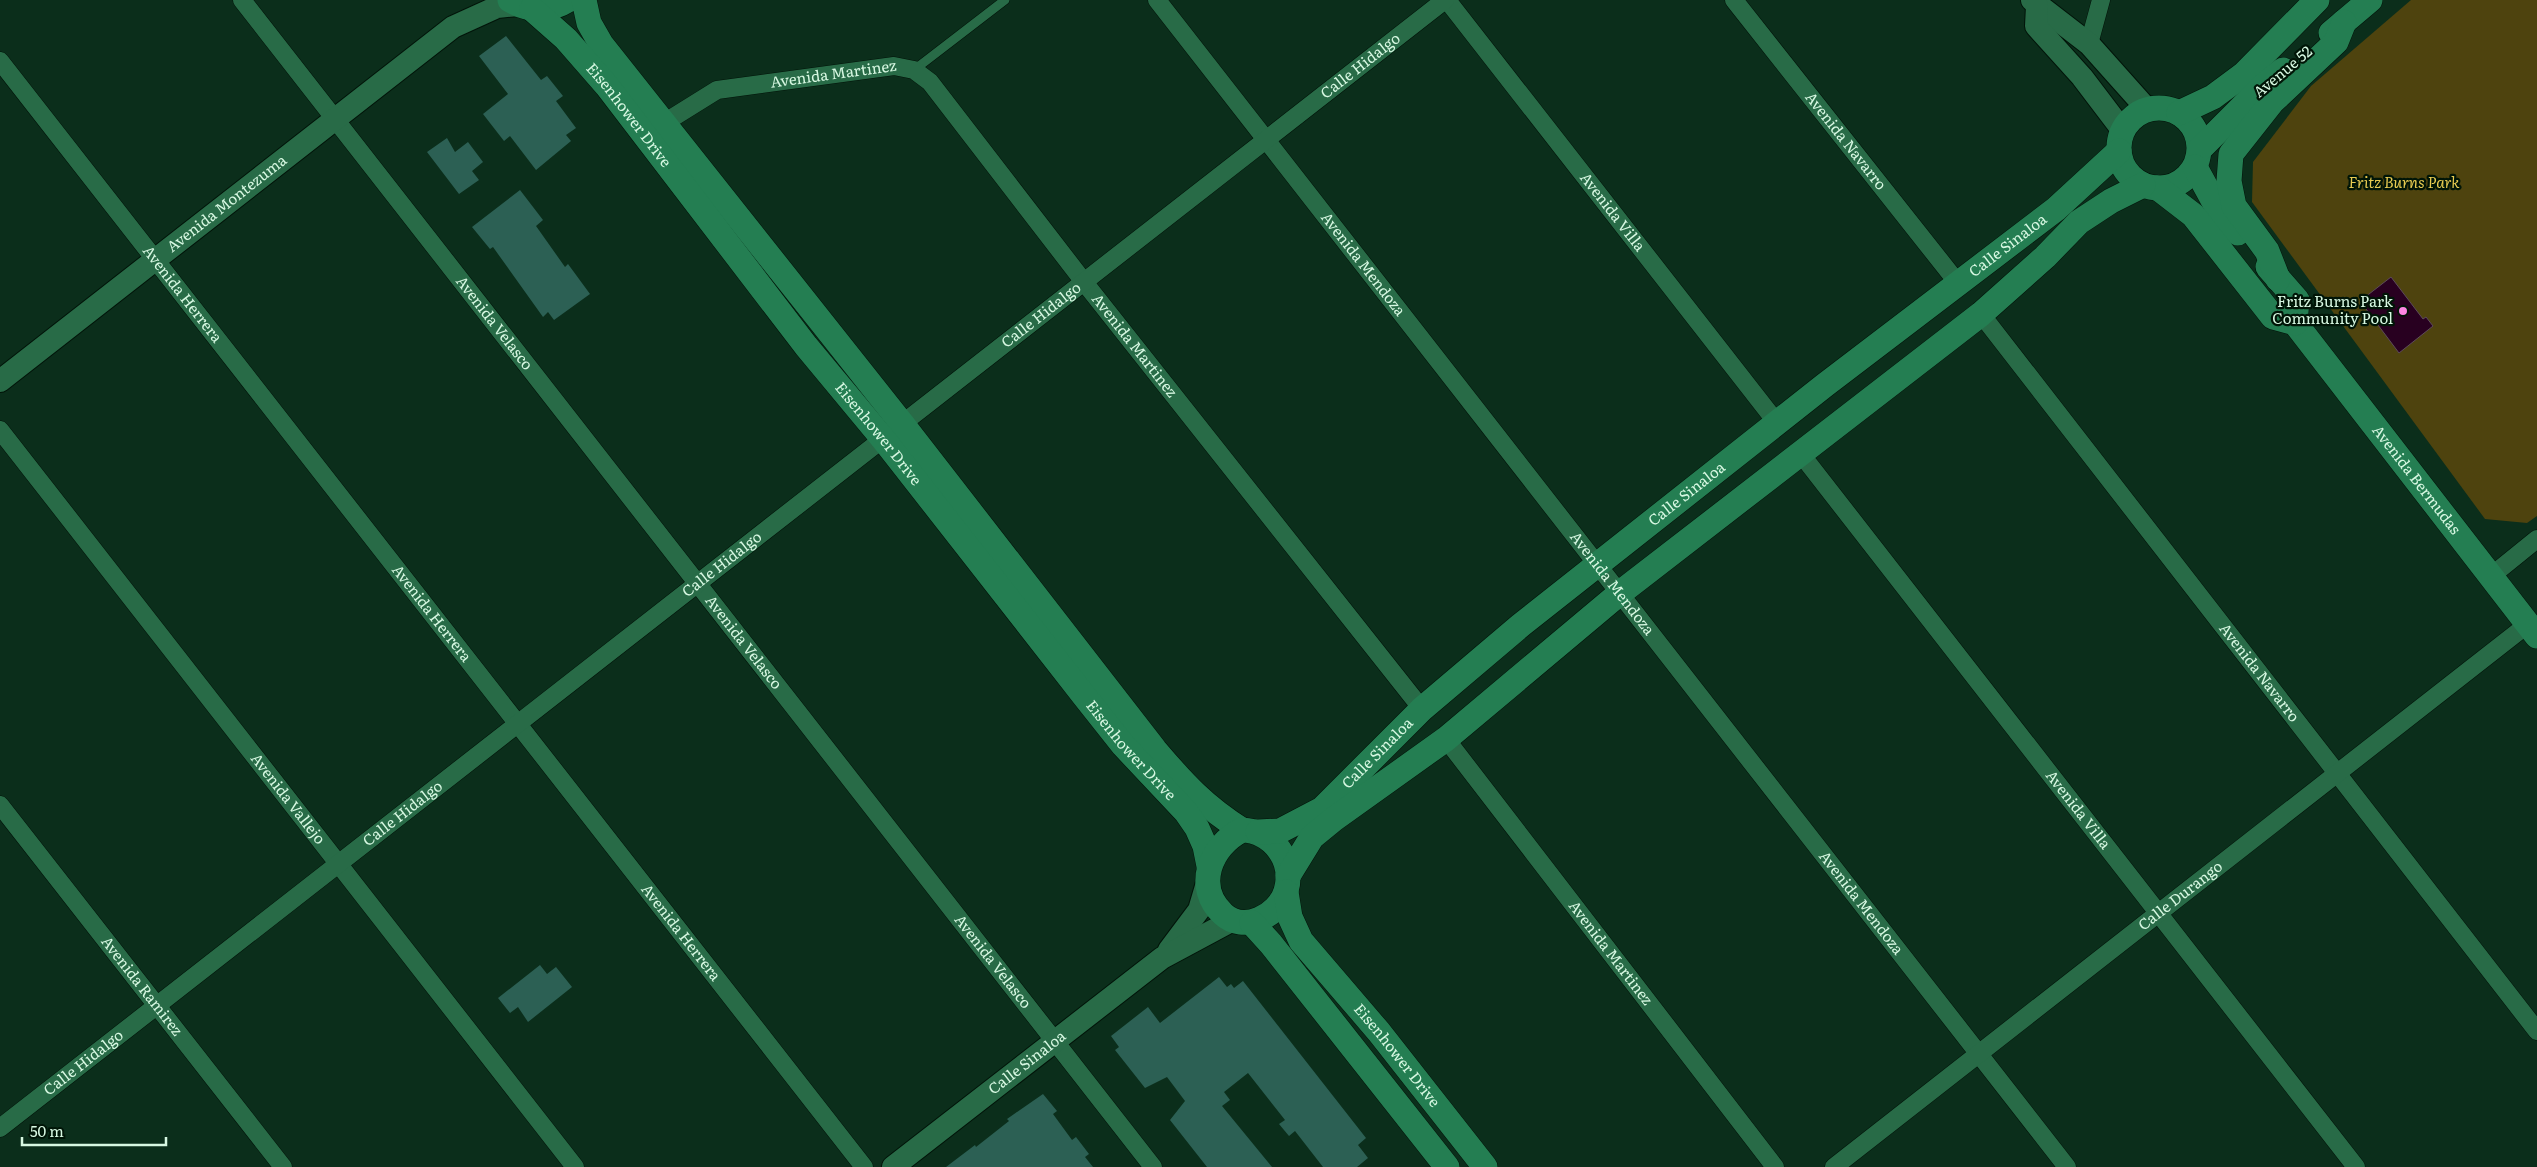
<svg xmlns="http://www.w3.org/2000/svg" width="2537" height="1167" viewBox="0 0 2537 1167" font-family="Literata,serif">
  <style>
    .green { fill: #4e430e }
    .water { fill: #280020; stroke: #5c4a5a }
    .building { fill: #2c6054 }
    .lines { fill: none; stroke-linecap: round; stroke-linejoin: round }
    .service-casing { stroke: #021409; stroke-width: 10 }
    .minor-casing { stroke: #021409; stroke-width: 19 }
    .tertiary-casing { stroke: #021409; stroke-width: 24 }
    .secondary-casing { stroke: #021409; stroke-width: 26 }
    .service { stroke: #286b47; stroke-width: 9 }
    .minor { stroke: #286b47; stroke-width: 18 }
    .tertiary { stroke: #286b47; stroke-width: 22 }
    .secondary { stroke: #247e52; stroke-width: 25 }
    .poi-dot { fill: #fd86e2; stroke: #001507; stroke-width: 2 }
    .labels { text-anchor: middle; stroke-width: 4.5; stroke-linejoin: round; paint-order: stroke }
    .street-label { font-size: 15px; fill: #d7f8e2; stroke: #001507 }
    .park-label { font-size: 15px; font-style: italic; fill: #e9cd52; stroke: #001507 }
    .poi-label { font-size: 15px; fill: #d7f8e2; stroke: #001507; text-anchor: end }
  </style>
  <rect width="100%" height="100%" fill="#0b2e1b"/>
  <path class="green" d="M2411 0H2537V516L2527 523 2485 519 2252 202 2253 162 2311 86Z"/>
  <path class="water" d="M2391 277 2423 319 2426 317 2433 326 2399 353 2360 301Z"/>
  <g class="building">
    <path d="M506 36 541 80 547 76 563 96 556 101 576 128 566 135 571 141 536 170 510 136 504 141 483 114 508 94 479 56Z"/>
    <path d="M447 138 455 152 468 142 483 162 472 171 479 180 459 194 427 152Z"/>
    <path d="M520 190 543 220 536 226 565 267 568 264 590 294 554 320 548 312 543 317 493 247 490 249 472 227Z"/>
    <path d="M540 965 547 974 556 967 572 987 528 1022 518 1007 510 1013 498 998Z"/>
    <path d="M1219 977 1227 987 1231 984 1234 988 1243 981 1366 1138 1358 1145 1368 1158 1357 1167H1323L1295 1131 1289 1136 1279 1124 1285 1120 1248 1073 1224 1092 1230 1100 1222 1106 1272 1167H1207L1170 1120 1185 1101 1167 1077 1145 1088 1115 1050 1119 1047 1111 1036 1148 1007 1160 1023Z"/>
    <path d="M1043 1094 1057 1111 1053 1114 1072 1140 1076 1137 1089 1154 1085 1157 1093 1167H946L975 1145 976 1147 1009 1121 1007 1119Z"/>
  </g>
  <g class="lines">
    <defs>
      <path id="service" d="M914 70 1005 0"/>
      <g id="minor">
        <path id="s1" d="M242 0 1153 1167"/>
        <path id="s2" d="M1157 0 2067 1167"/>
        <path id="s3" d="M1447 0 1777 423"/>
        <path id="s4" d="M1734 0 1957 282"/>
        <path d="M2089 44 2101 0"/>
        <path id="s5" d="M0 61 864 1167"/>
        <path id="s6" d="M664 123 717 90 894 66 914 70 930 82 1084 282 1422 709"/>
        <path id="s7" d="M1981 314 2537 1031"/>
        <path id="s8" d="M0 430 575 1167"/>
        <path id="s9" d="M1801 454 2356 1167"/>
        <path d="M2490 577 2537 539"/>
        <path id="s10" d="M1446 739 1775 1167"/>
        <path id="s11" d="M0 805 283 1167"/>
        <path id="s12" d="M0 1128 1445 0"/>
        <path id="s13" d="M1834 1167 2528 624"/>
      </g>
      <g id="tertiary">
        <path d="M2032 0 2089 44 2147 109"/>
        <path d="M2037 6 2036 26 2082 77 2123 131"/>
        <path id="s14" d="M0 381 453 27 497 7 519 5"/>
        <path d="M1169 950 1199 910 1207 883"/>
        <path id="s15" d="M893 1167 1162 958 1231 921"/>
      </g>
      <g id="secondary">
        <path d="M510 0C529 11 549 12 568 0"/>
        <path d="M584 0 589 23 601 44 903 425 1155 750C1183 783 1205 807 1242 830"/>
        <path id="s16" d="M532 9 566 39 607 86 806 346 884 440 1085 697 1123 745 1186 812 1197 828 1205 846 1209 866"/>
        <path d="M2331 33 2370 0"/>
        <circle cx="2159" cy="148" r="40"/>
        <path d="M2179 113 2213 97 2244 74 2317 0"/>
        <path d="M2200 149 2262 87 2283 70"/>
        <path d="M2195 167 2219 211 2238 233"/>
        <path id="s17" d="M2158 188 2193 215 2273 317 2295 323 2537 636"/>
        <path d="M2268 267 2297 300 2295 323"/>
        <path d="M2278 279 2267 251 2234 206 2229 181 2231 154 2272 102 2336 42 2344 22"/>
        <path d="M1242 830C1273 831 1295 861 1286 891 1278 917 1243 933 1223 914 1194 887 1210 846 1242 830Z"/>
        <path id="s18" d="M1258 832 1280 831 1322 809 1422 709 1521 625 1825 385 2056 209 2119 151"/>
        <path d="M1288 876 1312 837 1334 819 1446 739 1620 593 1981 314 2045 257 2079 222 2111 201 2143 185"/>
        <path id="s19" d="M1286 892 1290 917 1301 941 1379 1032 1485 1167"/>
        <path d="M1252 923 1271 944 1447 1167"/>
      </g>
    </defs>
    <use href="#service" class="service-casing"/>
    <use href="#minor" class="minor-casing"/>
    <use href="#tertiary" class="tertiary-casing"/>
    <use href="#secondary" class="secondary-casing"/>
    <use href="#service" class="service"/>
    <use href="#minor" class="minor"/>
    <use href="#tertiary" class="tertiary"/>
    <use href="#secondary" class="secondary"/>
  </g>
  <circle class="poi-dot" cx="2403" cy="311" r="5"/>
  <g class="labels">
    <g class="street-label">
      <text dy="5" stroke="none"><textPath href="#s12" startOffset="1726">Calle Hidalgo</textPath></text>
      <text transform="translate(2283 72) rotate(-40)" y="5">Avenue 52</text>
      <text dy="5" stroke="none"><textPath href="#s6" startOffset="180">Avenida Martinez</textPath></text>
      <text dy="5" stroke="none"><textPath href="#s16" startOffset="144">Eisenhower Drive</textPath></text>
      <text dy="5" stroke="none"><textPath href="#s4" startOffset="180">Avenida Navarro</textPath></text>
      <text dy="5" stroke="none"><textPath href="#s14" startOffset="288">Avenida Montezuma</textPath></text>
      <text dy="5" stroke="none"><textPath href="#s3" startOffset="269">Avenida Villa</textPath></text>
      <text dy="5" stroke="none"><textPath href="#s18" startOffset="958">Calle Sinaloa</textPath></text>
      <text dy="5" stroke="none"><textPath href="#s2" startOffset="335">Avenida Mendoza</textPath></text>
      <text dy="5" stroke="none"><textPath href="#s5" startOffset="296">Avenida Herrera</textPath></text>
      <text dy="5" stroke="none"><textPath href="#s12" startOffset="1321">Calle Hidalgo</textPath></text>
      <text dy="5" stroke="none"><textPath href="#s1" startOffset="410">Avenida Velasco</textPath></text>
      <text dy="5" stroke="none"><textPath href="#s6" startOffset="615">Avenida Martinez</textPath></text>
      <text dy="5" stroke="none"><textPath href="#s16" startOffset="549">Eisenhower Drive</textPath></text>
      <text dy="5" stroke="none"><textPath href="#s17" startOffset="395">Avenida Bermudas</textPath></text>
      <text dy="5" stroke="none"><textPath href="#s18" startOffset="552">Calle Sinaloa</textPath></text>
      <text dy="5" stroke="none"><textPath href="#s12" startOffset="916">Calle Hidalgo</textPath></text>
      <text dy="5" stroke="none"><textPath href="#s2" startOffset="740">Avenida Mendoza</textPath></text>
      <text dy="5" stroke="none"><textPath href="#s5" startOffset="701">Avenida Herrera</textPath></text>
      <text dy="5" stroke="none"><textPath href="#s1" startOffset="815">Avenida Velasco</textPath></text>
      <text dy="5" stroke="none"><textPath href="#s7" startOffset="454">Avenida Navarro</textPath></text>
      <text dy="5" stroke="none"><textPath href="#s16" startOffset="954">Eisenhower Drive</textPath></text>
      <text dy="5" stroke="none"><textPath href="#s18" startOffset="148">Calle Sinaloa</textPath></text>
      <text dy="5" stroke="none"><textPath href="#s8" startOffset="468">Avenida Vallejo</textPath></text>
      <text dy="5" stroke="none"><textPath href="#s9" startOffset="451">Avenida Villa</textPath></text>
      <text dy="5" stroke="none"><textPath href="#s12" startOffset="511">Calle Hidalgo</textPath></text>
      <text dy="5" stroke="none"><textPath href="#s13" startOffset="440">Calle Durango</textPath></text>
      <text dy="5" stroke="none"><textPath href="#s2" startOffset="1145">Avenida Mendoza</textPath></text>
      <text dy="5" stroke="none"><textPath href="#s5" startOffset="1106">Avenida Herrera</textPath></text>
      <text dy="5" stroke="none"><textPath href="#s10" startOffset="270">Avenida Martinez</textPath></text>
      <text dy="5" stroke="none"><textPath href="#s1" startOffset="1220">Avenida Velasco</textPath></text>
      <text dy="5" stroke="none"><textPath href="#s11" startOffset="230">Avenida Ramirez</textPath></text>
      <text dy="5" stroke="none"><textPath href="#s19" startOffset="201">Eisenhower Drive</textPath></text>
      <text dy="5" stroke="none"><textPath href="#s15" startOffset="170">Calle Sinaloa</textPath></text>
      <text dy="5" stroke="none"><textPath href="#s12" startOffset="106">Calle Hidalgo</textPath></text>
    </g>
    <g class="park-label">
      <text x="2404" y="188">Fritz Burns Park</text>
    </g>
    <g class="poi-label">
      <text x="2393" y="307">Fritz Burns Park<tspan x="2393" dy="17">Community Pool</tspan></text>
    </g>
  </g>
  <path d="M22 1137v8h144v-8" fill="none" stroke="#d7f8e2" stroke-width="2.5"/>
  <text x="30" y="1137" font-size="15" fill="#d7f8e2" stroke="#001507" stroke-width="4" paint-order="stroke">50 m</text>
</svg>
